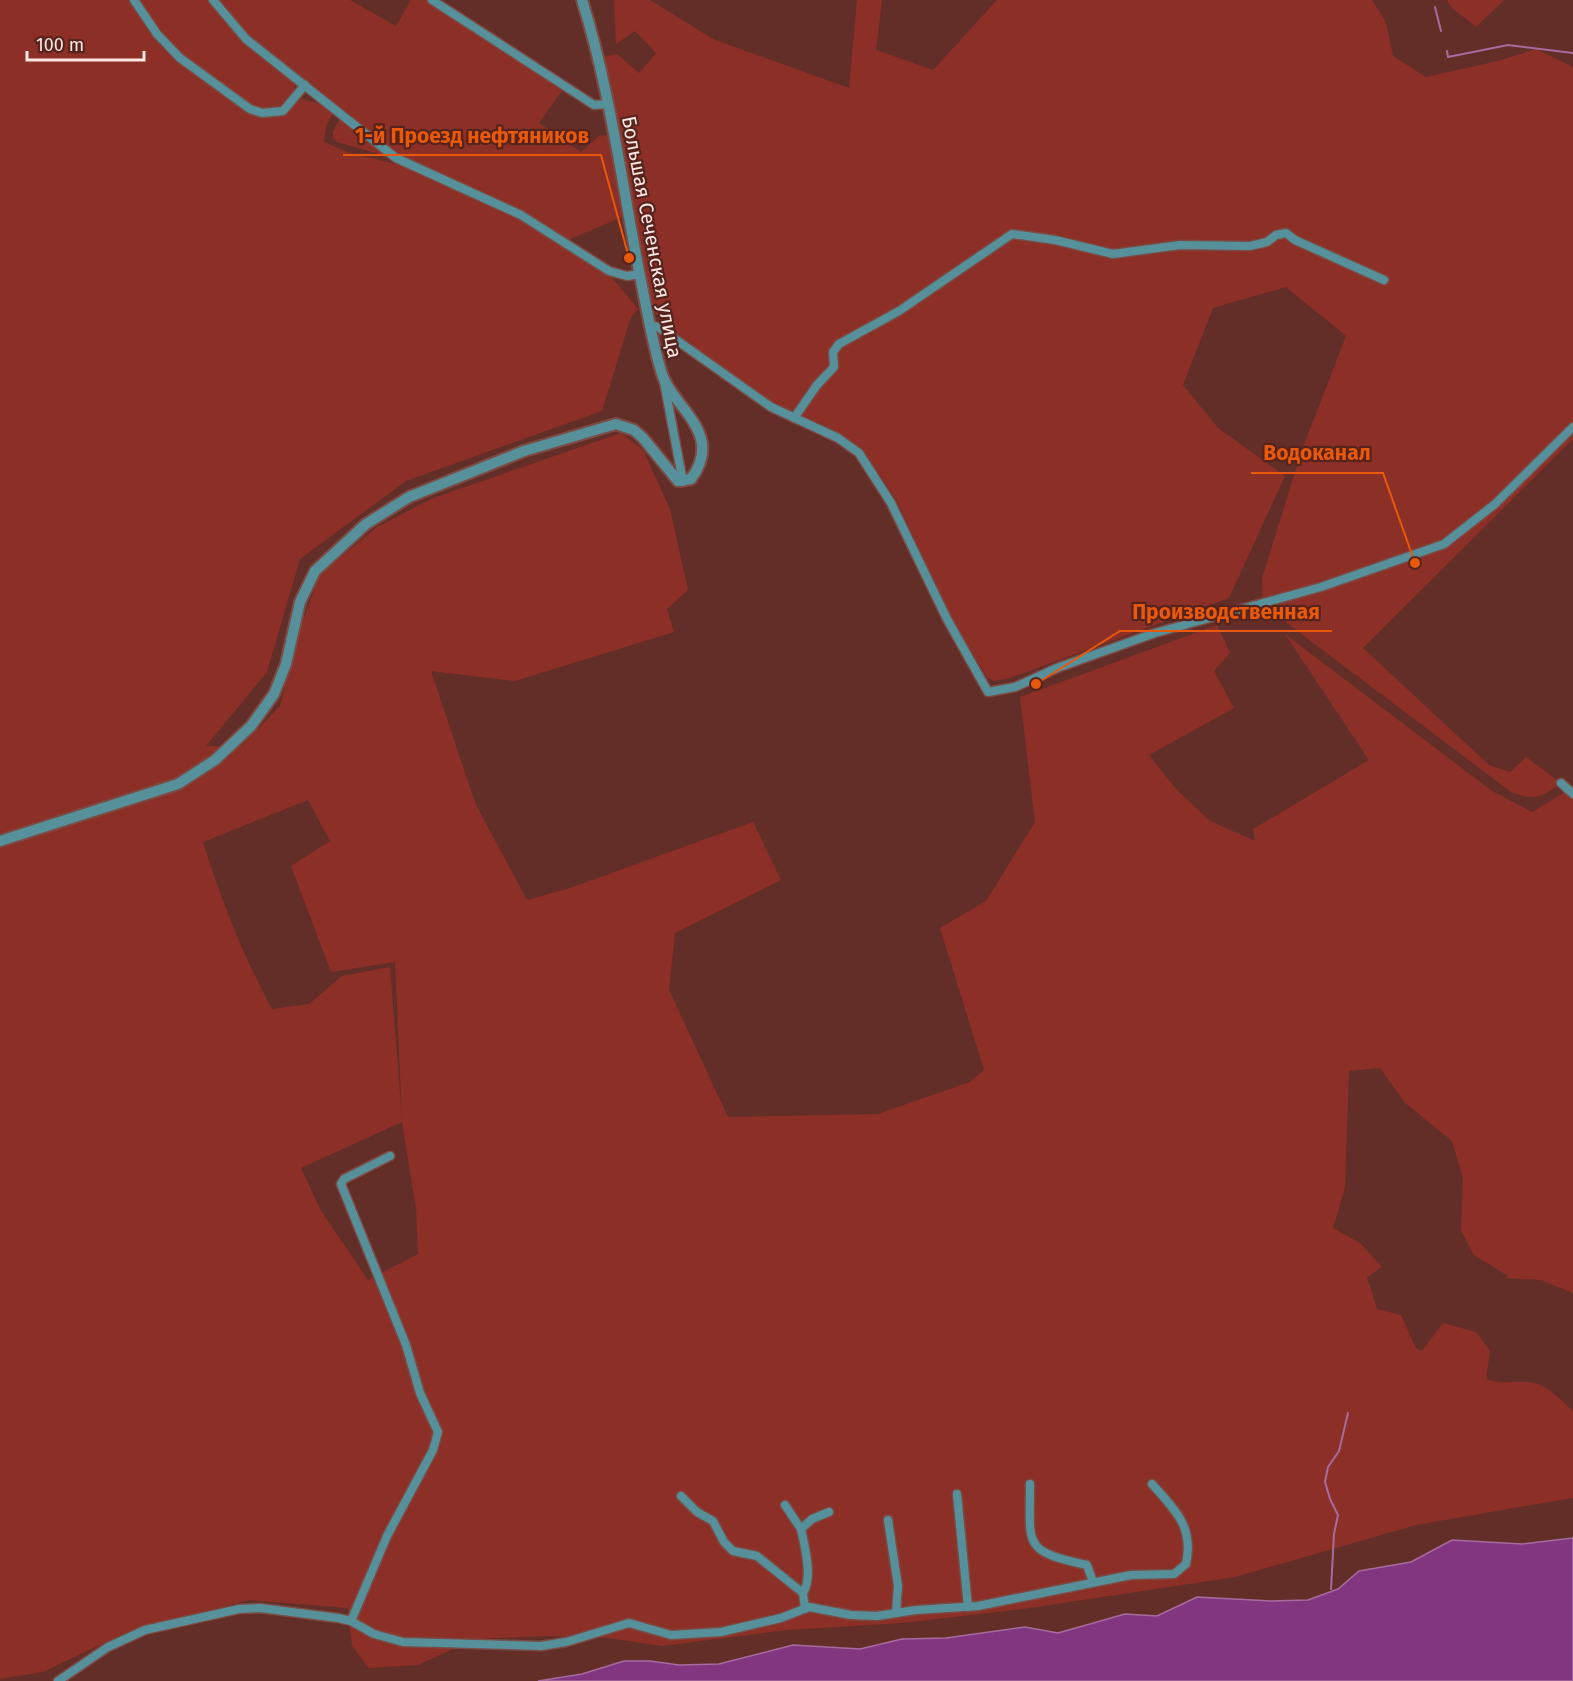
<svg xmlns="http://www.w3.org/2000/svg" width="1573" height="1681" viewBox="0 0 1573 1681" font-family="'Fira Sans',sans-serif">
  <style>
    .green { fill: #8c2f27; fill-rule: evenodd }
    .water { fill: #823680; stroke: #a76b9e; stroke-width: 1.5 }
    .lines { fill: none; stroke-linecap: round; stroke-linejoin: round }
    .stream { stroke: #a76b9e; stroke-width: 2 }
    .minor-casing { stroke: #7b4c45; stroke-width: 11 }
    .tertiary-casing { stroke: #7b4c45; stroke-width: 14 }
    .minor { stroke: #56919b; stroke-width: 8 }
    .tertiary { stroke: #56919b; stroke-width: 10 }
    .labels { text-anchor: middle; stroke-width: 4.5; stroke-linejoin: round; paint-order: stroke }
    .street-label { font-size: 20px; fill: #fce7e4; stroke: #57231d }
    .leader { fill: none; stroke: #e8590c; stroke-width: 2 }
    .callout-dot { fill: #e8590c; stroke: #57231d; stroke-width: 2 }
    .callout-label { font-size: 21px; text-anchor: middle; font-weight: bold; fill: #e8590c; stroke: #57231d; stroke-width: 4.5; stroke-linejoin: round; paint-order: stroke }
  </style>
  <rect width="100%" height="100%" fill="#632e27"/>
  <g class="green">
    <path d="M0 0H130L155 35 261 116 278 117 302 99 327 106 333 113 326 126 324 142 347 152 403 166 519 217 608 273 638 309 631 317 602 411 406 481 300 559 267 672 206 746H241L280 706 295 643 320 574 377 527 433 498 621 433 643 450 670 509 688 590 667 609 674 632 515 681 431 671 476 805 527 900 570 888 753 822 781 880 675 933 669 990 728 1117 878 1114 970 1082 984 1070 940 928 986 901 1035 822 1020 697 1217 625 1230 653 1214 671 1234 708 1149 755 1176 789 1210 821 1255 841 1253 829 1369 760 1285 634 1492 791 1532 812 1570 789 1573 792V1293L1541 1280 1506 1278 1508 1276 1474 1255 1461 1231 1463 1178 1452 1141 1405 1103 1380 1068 1349 1071 1345 1188 1333 1228 1360 1243 1382 1267 1367 1277 1377 1309 1401 1315 1416 1348 1422 1351 1443 1323 1476 1332 1490 1351 1486 1379C1506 1386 1516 1379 1534 1383 1549 1386 1562 1401 1573 1411V1498L1416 1525 1235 1577 1030 1608 902 1623 787 1630 662 1646 608 1638 548 1636 475 1639 418 1665 369 1668 352 1646 348 1608 249 1600 125 1633 43 1672 0 1679ZM308 800 330 841 291 866 331 972 395 962 402 1119 390 967 342 976 309 1004 272 1009C243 956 221 899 203 842ZM402 1122 416 1209 418 1254 368 1280 321 1211 301 1168Z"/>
    <path d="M138 0H209L244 41 294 80V91C282 107 271 114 251 108 203 71 172 51 138 0Z"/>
    <path d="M217 0H350L396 26 411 0H427L562 91 539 123 581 152 599 136 608 135 622 217 568 240 520 211 398 155 249 37Z"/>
    <path d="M614 0H650L713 39 849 88 857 0H882L876 50 933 70 997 0H1372L1386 22 1393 56 1426 77 1498 61 1536 49 1571 66 1573 68V439L1363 648 1489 765 1510 772 1526 757 1561 783C1540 798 1536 801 1511 792L1263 605 1262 578 1303 447 1346 336 1286 287 1213 308 1183 385 1218 428 1285 476 1229 598 1010 678 994 681 987 677 951 617 896 499 862 448 828 427 773 404 702 356 671 331 655 312 648 295 603 57 617 54 639 73 656 53 635 31 616 44Z"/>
    <path d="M1447 0H1504L1476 27 1451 7Z"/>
    <path d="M341 118 390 157 337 142 333 138V131Z"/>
  </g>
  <path class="water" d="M1573 1538V1681H538L582 1674 624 1661H650L679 1665 719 1664 793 1645 860 1649 902 1639 946 1638 1025 1627 1058 1633 1125 1614 1157 1616 1197 1597 1271 1601 1308 1600 1338 1589 1359 1571 1411 1562 1452 1540 1522 1544Z"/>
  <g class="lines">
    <g class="stream">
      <path d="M1435 7 1441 31"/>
      <path d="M1447 51 1448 57 1508 45 1573 53"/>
      <path d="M1331 1589 1334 1534 1338 1515 1330 1499 1325 1482 1328 1467 1339 1451 1348 1413"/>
    </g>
    <defs>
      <g id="minor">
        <path d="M134 0 157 34 180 58 250 109 262 113 283 111 305 85"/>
        <path d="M213 0 246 39 396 158 521 215 609 271 627 276 640 274"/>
        <path d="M432 0 594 105 607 104"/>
        <path d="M649 325 658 327 771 407 838 438 859 453 891 503 947 619 988 692 1015 687 1057 668 1155 633 1321 587 1444 544 1495 504 1573 427"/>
        <path d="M664 382 683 482"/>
        <path d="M794 418 817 385 834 367 833 352 839 344 899 311 1012 234 1055 240 1113 254 1180 245 1250 246 1267 242 1276 235 1286 233 1295 240 1384 280"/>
        <path d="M1561 783 1573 794"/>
        <path d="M1030 1484C1030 1546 1022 1551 1087 1565L1093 1582"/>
        <path d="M957 1494 968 1607"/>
        <path d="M681 1496 697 1512 713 1521 724 1542 733 1551 757 1556 803 1593"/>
        <path d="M785 1505 801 1529"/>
        <path d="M888 1520 898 1586 896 1613"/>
        <path d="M805 1609 803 1593C813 1578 805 1547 801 1529L812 1519 829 1512"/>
        <path d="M351 1621 387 1536 433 1450 438 1432 420 1393 406 1345 341 1184 344 1179 390 1156"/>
        <path d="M58 1681 108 1647 145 1630 239 1609 260 1608 338 1618 351 1621 374 1634 403 1642 541 1646 566 1642 629 1623 671 1635 721 1632 781 1618 809 1607 851 1615 877 1616 916 1610 978 1606 1131 1575 1174 1574 1186 1564C1194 1527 1176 1511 1152 1484"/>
      </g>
      <path id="tertiary" d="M0 841 178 784 215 760 251 726 274 694 286 664 300 602 315 571 366 524 409 497 524 451 616 424 634 430 643 438 678 481 691 479C725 433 673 408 662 374 652 343 647 309 640 276 622 185 610 89 582 0"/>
    </defs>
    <use href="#minor" class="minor-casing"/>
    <use href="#tertiary" class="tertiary-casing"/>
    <use href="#minor" class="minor"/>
    <use href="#tertiary" class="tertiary"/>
  </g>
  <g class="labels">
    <g class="street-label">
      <text transform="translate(652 237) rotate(79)" y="7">Большая Сеченская улица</text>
    </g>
  </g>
  <path class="leader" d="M629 258L601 155H343M1415 563L1383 473H1251M1036 684L1120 631H1332"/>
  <g class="callout-dot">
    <circle cx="629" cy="258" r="6"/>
    <circle cx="1415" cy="563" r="6"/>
    <circle cx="1036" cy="684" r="6"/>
  </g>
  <g class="callout-label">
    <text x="472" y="143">1-й Проезд нефтяников</text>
    <text x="1317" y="460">Водоканал</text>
    <text x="1226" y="619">Производственная</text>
  </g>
  <path d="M27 51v9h117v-9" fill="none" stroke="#fce7e4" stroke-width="3"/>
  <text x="36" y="51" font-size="18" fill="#fce7e4" stroke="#57231d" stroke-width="4.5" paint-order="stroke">100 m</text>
</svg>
